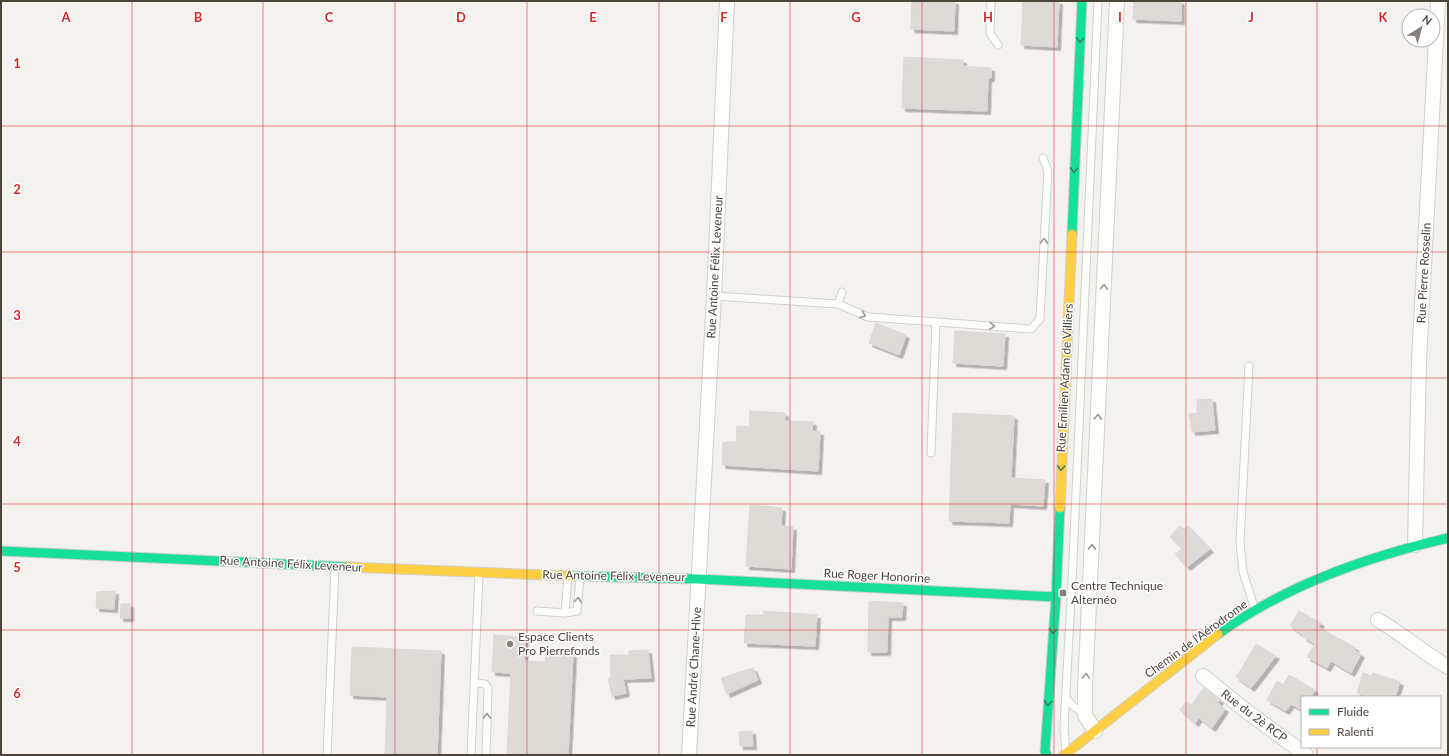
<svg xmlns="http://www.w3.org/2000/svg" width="1449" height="756" viewBox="0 0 1449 756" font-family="Lato,sans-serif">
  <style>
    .building { fill: #dedbd6; stroke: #dcd9d4; filter: url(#shadow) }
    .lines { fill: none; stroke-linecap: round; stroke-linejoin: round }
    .lane-casing { stroke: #d2d0cb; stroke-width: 9 }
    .street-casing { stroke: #d2d0cb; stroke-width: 16 }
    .fast-casing { stroke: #d3cfc5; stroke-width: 11 }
    .slow-casing { stroke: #d3cfc5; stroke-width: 11 }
    .lane { stroke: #fdfdfc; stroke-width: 7 }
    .street { stroke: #fdfdfc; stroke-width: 14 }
    .fast { stroke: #16e098; stroke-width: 9 }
    .slow { stroke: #ffcf43; stroke-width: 9 }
    .oneway { stroke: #36825f }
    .oneway2 { stroke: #9b9791 }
    .grid { fill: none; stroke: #d62828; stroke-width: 1; stroke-opacity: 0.55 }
    .poi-dot { fill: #868178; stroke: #fff; stroke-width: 1.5 }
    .labels { text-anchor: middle; stroke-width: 3; stroke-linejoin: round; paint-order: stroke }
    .street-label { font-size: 12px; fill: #4b4439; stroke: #fff }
    .poi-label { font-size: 12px; fill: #4b4439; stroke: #fff; text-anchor: start }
    .grid-label { font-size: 13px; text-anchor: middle; font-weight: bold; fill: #d62828; stroke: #fff; stroke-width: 3; stroke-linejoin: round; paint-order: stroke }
  </style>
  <defs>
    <filter id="shadow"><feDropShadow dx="3.5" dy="3.5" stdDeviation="0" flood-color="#0004"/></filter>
  </defs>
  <rect width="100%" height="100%" fill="#f4f2ee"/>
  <g class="building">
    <path d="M912 1H955L954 31 911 29Z"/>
    <path d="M1023 1H1059L1057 47 1021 45Z"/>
    <path d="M1134 1H1181V21L1133 19Z"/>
    <path d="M904 57 963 60V66L991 68V78H988L987 111 902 108Z"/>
    <path d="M876 323 906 335 899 355 869 343Z"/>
    <path d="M955 331 1005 334 1003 366 953 363Z"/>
    <path d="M1212 399 1215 430 1192 432 1189 414 1197 413V400Z"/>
    <path d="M750 411 785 413V421L813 422 812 431 820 432 818 471 722 465 723 442H736L737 426 749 427Z"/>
    <path d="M953 413 1014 416 1011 478 1045 480 1043 506 1010 504 1009 523 949 521Z"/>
    <path d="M750 505 782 508 781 526 793 527 791 569 746 566Z"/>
    <path d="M1180 526 1184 529 1188 526 1210 549 1187 567 1175 554 1183 548 1170 537Z"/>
    <path d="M115 591 114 609 96 608 97 592Z"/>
    <path d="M869 601 903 603 902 617H888L887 652H868Z"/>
    <path d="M121 604H130V618H120Z"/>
    <path d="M764 611 817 615 815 646 744 643 746 615H763Z"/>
    <path d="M1299 611 1321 623 1318 627 1356 648 1354 650 1361 654 1351 673 1331 661 1327 668 1307 657 1315 644 1303 637 1304 636 1290 626Z"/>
    <path d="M494 635 525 637 524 661 545 662 546 653 573 654 568 755H507L511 673 492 672Z"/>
    <path d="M1256 644 1276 656 1251 688 1236 677 1242 668Z"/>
    <path d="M352 647 441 651 437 755H385L387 697 350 695Z"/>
    <path d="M648 650 651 678 623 679 626 693 612 696 608 678 611 677 610 655H629V651Z"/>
    <path d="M753 668 758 680 727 694 721 678Z"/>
    <path d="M1363 673 1372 676 1373 673 1400 682 1395 697H1369L1357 693Z"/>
    <path d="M1289 675 1315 690 1311 697H1302V710L1291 704 1286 711 1267 700 1277 681 1283 685Z"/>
    <path d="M1204 688 1220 700 1218 703 1225 709 1212 728 1199 718 1195 723 1180 710 1186 702 1191 705Z"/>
    <path d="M752 731 753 746H740L739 732Z"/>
  </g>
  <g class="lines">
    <defs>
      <g id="lane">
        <path d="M991 1 990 33 998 45"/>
        <path d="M842 292 838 304 868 317 1031 329 1040 319 1048 171 1043 158"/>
        <path d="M714 296 838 304"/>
        <path d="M1249 366 1240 542 1243 572 1255 610"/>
        <path d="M931 453 936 322"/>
        <path d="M537 611 565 613 577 611 580 577"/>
        <path d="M565 613 568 576"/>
        <path d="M474 683 485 684 488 688 486 755"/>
        <path d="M1066 698 1073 706 1085 715"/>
        <path d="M1066 751 1064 729 1073 560 1098 1"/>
        <path d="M327 755 335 568"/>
        <path d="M471 755 479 575"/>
      </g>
      <g id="street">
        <path d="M1415 545 1419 361 1438 1"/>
        <path d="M1378 620C1403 634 1423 653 1448 667"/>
        <path d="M1203 676 1245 710 1306 755"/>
        <path d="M1095 731 1085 715V689L1117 1"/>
        <path d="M689 755 714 296 727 1"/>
      </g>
      <g id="fast">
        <path d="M1072 234 1082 1"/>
        <path d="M1 551 348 567"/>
        <path d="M572 576 698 579 1056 597"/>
        <path d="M1218 634C1287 585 1366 557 1448 538"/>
        <path d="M1047 755 1045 751 1056 597 1060 508"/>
      </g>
      <g id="slow">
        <path d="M1060 508 1072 234"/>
        <path d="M348 567 572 576"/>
        <path d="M1064 755 1218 634"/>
      </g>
    </defs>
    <use href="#lane" class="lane-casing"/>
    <use href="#street" class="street-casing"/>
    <use href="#fast" class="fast-casing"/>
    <use href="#slow" class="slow-casing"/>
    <use href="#lane" class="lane"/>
    <use href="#street" class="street"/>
    <use href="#fast" class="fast"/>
    <use href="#slow" class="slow"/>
  </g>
  <defs><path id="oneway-chevron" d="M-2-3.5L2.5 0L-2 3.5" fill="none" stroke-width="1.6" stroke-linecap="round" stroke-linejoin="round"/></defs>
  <g class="oneway">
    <use href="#oneway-chevron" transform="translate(1080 40) rotate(93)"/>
    <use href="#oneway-chevron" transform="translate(1074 170) rotate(93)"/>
    <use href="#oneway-chevron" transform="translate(1061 468) rotate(93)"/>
    <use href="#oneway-chevron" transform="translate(1053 631) rotate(94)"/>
    <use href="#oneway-chevron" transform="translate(1048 703) rotate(94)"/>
  </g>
  <g class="oneway2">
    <use href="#oneway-chevron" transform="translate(1044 241) rotate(-87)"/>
    <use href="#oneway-chevron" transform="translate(1104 287) rotate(-87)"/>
    <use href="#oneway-chevron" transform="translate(863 315) rotate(23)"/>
    <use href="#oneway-chevron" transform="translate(992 326) rotate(5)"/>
    <use href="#oneway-chevron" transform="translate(1098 417) rotate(-87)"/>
    <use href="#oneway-chevron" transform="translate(1092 547) rotate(-87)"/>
    <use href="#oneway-chevron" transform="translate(578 600) rotate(-85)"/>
    <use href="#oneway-chevron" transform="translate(1086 676) rotate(-88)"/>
    <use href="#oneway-chevron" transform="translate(487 716) rotate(-88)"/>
  </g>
  <path class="grid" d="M132 1V755M263 1V755M395 1V755M527 1V755M659 1V755M790 1V755M922 1V755M1054 1V755M1186 1V755M1317 1V697M1 126H1448M1 252H1448M1 378H1448M1 504H1448M1 630H1448M1317 747V755"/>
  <g class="poi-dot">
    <rect x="1059" y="589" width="8" height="8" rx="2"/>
    <circle cx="510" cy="644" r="4"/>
  </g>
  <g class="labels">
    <g class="street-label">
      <text transform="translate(715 267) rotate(-87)" y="4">Rue Antoine Félix Leveneur</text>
      <text transform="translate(1424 273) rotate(-87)" y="4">Rue Pierre Rosselin</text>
      <text transform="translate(1065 378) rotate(-87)" y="4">Rue Emilien Adam de Villiers</text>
      <text transform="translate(291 564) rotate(3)" y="4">Rue Antoine Félix Leveneur</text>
      <text transform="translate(614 576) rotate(1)" y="4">Rue Antoine Félix Leveneur</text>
      <text transform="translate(877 576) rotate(3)" y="4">Rue Roger Honorine</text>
      <text transform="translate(1196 639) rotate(-36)" y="4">Chemin de l'Aérodrome</text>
      <text transform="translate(694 667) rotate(-87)" y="4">Rue André Chane-Hive</text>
      <text transform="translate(1254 716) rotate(37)" y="4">Rue du 2è RCP</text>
    </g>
    <g class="poi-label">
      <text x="1071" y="590">Centre Technique<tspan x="1071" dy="14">Alternéo</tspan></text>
      <text x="518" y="641">Espace Clients<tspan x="518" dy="14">Pro Pierrefonds</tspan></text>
    </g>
  </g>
  <g class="grid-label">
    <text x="66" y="22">A</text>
    <text x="198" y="22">B</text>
    <text x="329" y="22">C</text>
    <text x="461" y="22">D</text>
    <text x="593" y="22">E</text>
    <text x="724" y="22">F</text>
    <text x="856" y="22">G</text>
    <text x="988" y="22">H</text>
    <text x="1120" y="22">I</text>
    <text x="1251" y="22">J</text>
    <text x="1383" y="22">K</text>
    <text x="17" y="68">1</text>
    <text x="17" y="194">2</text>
    <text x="17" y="320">3</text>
    <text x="17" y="446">4</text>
    <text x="17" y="572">5</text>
    <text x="17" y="698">6</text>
  </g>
  <rect width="1449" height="756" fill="none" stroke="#4b4439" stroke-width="4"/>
  <rect x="1301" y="696" width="140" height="52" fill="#ffffff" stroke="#b7b4b0"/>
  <rect x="1309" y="709" width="20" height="6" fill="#16e098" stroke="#b7b4b0"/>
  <text x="1337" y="716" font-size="12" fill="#4b4439">Fluide</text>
  <rect x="1309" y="729" width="20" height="6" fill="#ffcf43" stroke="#b7b4b0"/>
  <text x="1337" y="736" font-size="12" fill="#4b4439">Ralenti</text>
  <g transform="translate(1421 28) rotate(37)"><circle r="19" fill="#ffffff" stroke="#b7b4b0"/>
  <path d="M0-3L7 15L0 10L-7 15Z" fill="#868178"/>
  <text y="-6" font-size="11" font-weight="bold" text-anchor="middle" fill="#4b4439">N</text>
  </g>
</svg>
